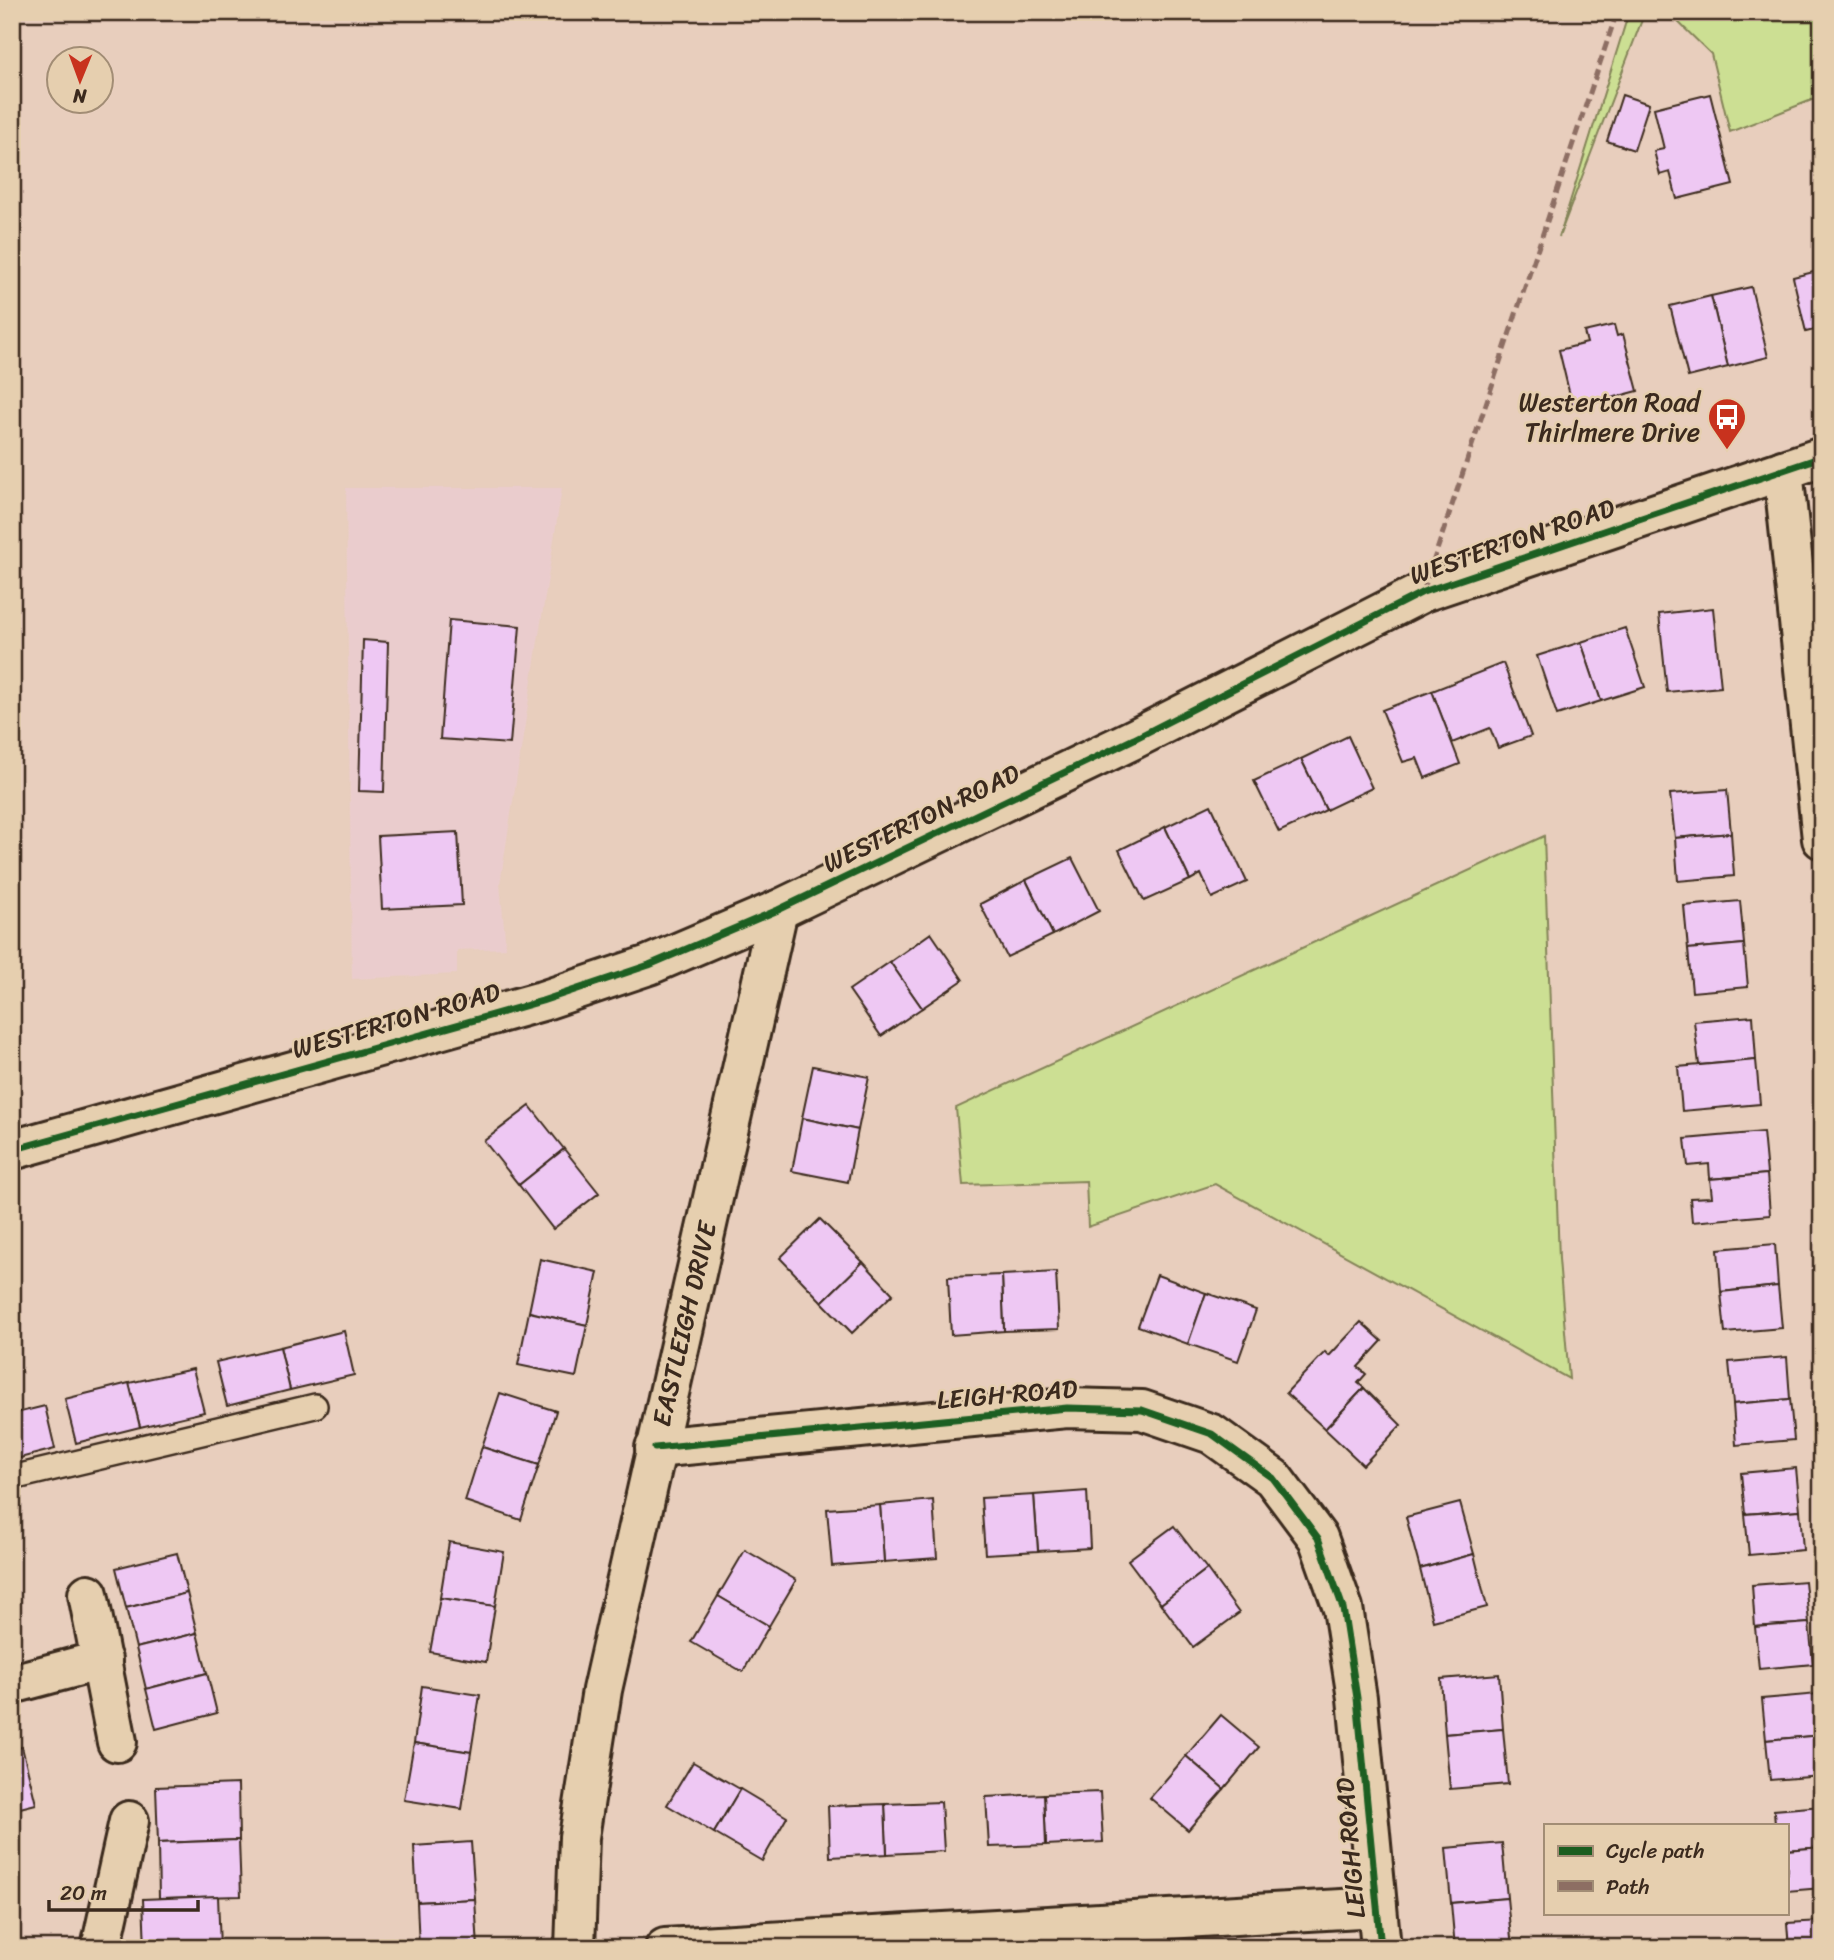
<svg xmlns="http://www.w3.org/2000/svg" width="1834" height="1960" viewBox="0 0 1834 1960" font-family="Sriracha,sans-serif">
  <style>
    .built { fill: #eacccd }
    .green { fill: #ccdf93; stroke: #848458; stroke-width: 2 }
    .building { fill: #eec8f3; stroke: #3b2a1e; stroke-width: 2 }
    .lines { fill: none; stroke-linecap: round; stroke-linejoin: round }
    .lane-casing { stroke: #3b2a1e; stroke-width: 28 }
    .street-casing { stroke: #3b2a1e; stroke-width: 44 }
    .secondary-casing { stroke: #3b2a1e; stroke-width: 44 }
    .lane { stroke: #e6cfaf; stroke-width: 23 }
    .street { stroke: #e6cfaf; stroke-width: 38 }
    .secondary { stroke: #e6cfaf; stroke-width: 38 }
    .quiet { stroke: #8d6e63; stroke-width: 5; stroke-dasharray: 10 5; stroke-linecap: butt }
    .cycleway-casing { stroke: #e6cfaf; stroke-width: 11 }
    .cycleway { stroke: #1b5e20; stroke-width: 7 }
    .labels { text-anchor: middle; stroke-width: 5; stroke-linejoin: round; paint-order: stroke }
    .poi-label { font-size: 26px; fill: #3b2a1e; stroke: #e6cfaf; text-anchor: end }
    .street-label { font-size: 26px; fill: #3b2a1e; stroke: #e6cfaf }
  </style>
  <rect width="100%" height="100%" fill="#e8cebd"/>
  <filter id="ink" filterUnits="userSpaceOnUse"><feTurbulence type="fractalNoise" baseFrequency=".0143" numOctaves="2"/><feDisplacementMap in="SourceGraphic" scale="14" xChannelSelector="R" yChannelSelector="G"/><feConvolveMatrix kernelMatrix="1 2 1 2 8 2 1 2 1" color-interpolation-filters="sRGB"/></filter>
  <g filter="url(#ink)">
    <path class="built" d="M346 488H562L500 884 506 948 457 950V974L352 979Z"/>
    <g class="green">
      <path d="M1629 12H1645L1559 237Z"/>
      <path d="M1668 12H1822V96L1730 132 1711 54Z"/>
      <path d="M1544 836 1559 1259 1569 1379 1215 1184 1088 1227 1086 1181 963 1185 956 1108Z"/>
    </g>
    <g class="building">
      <path d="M1710 94 1733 185 1677 199 1670 172 1660 175 1654 151 1664 149 1654 108Z"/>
      <path d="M1622 95 1649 104 1634 150 1607 141Z"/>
      <path d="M1822 270V328L1806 332 1793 277Z"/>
      <path d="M1751 287 1768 357 1728 367 1711 296Z"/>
      <path d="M1711 296 1728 367 1688 377 1670 306Z"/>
      <path d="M1614 325 1617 336 1623 334 1638 391 1573 408 1559 350 1587 343 1584 332Z"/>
      <path d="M1713 608 1721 687 1667 692 1659 614Z"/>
      <path d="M449 620 520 626 510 744 440 739Z"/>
      <path d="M1625 628 1645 687 1601 701 1581 642Z"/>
      <path d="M363 640 388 642 384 792 359 791Z"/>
      <path d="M1581 642 1601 701 1557 715 1537 656Z"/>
      <path d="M1503 663 1531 736 1498 748 1490 728 1452 743 1432 691Z"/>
      <path d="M1432 691 1460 764 1425 778 1417 758 1403 762 1382 710Z"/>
      <path d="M1348 736 1372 788 1326 810 1301 759Z"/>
      <path d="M1301 759 1326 810 1279 832 1254 781Z"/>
      <path d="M1727 790 1731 833 1675 838 1670 794Z"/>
      <path d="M1211 805 1247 882 1212 898 1201 874 1190 880 1165 827Z"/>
      <path d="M1165 827 1190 880 1144 901 1119 850Z"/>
      <path d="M458 832 462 905 382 909 378 836Z"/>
      <path d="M1731 833 1734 876 1678 881 1675 838Z"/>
      <path d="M1072 858 1099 911 1053 935 1026 880Z"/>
      <path d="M1026 880 1053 935 1007 957 980 904Z"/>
      <path d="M1740 901 1744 944 1688 949 1684 906Z"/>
      <path d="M931 933 963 980 922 1008 890 962Z"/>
      <path d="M1744 944 1748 987 1692 992 1688 949Z"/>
      <path d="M890 962 922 1008 881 1036 849 990Z"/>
      <path d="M1753 1016 1756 1060 1699 1065 1694 1021Z"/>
      <path d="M1756 1060 1760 1104 1682 1111 1678 1067Z"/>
      <path d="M813 1066 869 1077 858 1130 802 1118Z"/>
      <path d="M530 1106 564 1149 519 1185 484 1141Z"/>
      <path d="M802 1118 858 1130 848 1182 792 1171Z"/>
      <path d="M1763 1132 1767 1174 1710 1179 1709 1164 1688 1166 1685 1139Z"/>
      <path d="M564 1149 599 1193 553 1229 519 1185Z"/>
      <path d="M1767 1174 1770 1215 1692 1222 1690 1198 1712 1197 1710 1179Z"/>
      <path d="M820 1219 863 1262 822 1302 780 1258Z"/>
      <path d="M1775 1244 1778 1286 1721 1292 1718 1249Z"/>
      <path d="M540 1259 598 1272 587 1325 529 1312Z"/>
      <path d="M863 1262 893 1294 852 1333 822 1302Z"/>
      <path d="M1056 1272 1059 1329 1004 1331 1002 1275Z"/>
      <path d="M1002 1275 1004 1331 951 1335 948 1277Z"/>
      <path d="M1157 1275 1206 1293 1188 1344 1138 1326Z"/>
      <path d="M1778 1286 1782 1328 1725 1333 1721 1292Z"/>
      <path d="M1206 1293 1256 1310 1238 1361 1188 1344Z"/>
      <path d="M529 1312 587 1325 576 1377 518 1365Z"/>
      <path d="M1361 1322 1382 1341 1358 1367 1366 1374 1358 1383 1364 1388 1325 1429 1286 1393 1325 1352 1329 1356Z"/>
      <path d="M344 1331 354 1375 290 1390 280 1347Z"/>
      <path d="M280 1347 290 1390 227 1406 216 1362Z"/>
      <path d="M1787 1357 1790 1399 1733 1404 1729 1362Z"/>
      <path d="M193 1369 204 1412 140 1427 129 1383Z"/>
      <path d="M129 1383 140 1427 76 1443 65 1399Z"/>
      <path d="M1364 1388 1401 1425 1363 1465 1325 1429Z"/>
      <path d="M500 1393 556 1411 539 1465 482 1447Z"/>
      <path d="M1790 1399 1794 1440 1736 1445 1733 1404Z"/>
      <path d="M45 1406 55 1449 12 1460V1414Z"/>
      <path d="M482 1447 539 1465 521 1520 465 1501Z"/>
      <path d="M1796 1468 1800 1510 1745 1514 1741 1473Z"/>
      <path d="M1087 1491 1090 1548 1038 1551 1034 1495Z"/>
      <path d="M1034 1495 1038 1551 985 1554 981 1498Z"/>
      <path d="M933 1500 937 1558 884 1562 880 1505Z"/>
      <path d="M1460 1503 1474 1554 1420 1569 1406 1517Z"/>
      <path d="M880 1505 884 1562 832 1566 827 1509Z"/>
      <path d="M1800 1510 1803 1550 1749 1555 1745 1514Z"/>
      <path d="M1174 1526 1207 1569 1161 1604 1128 1560Z"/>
      <path d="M449 1542 504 1552 495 1606 440 1598Z"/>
      <path d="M745 1550 796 1580 769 1626 718 1596Z"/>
      <path d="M177 1553 187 1593 126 1608 116 1568Z"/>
      <path d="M1474 1554 1487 1607 1433 1621 1420 1569Z"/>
      <path d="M1207 1569 1239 1613 1193 1647 1161 1604Z"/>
      <path d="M1805 1581 1809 1623 1755 1627 1752 1585Z"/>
      <path d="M187 1593 197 1633 136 1648 126 1608Z"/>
      <path d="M718 1596 769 1626 743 1672 691 1642Z"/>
      <path d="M440 1598 495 1606 486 1662 430 1652Z"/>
      <path d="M1809 1623 1813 1664 1759 1669 1755 1627Z"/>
      <path d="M197 1633 207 1673 146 1689 136 1648Z"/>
      <path d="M207 1673 217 1713 156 1729 146 1689Z"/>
      <path d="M1499 1674 1503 1729 1445 1734 1441 1679Z"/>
      <path d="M422 1686 480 1695 471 1752 414 1743Z"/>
      <path d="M1818 1694 1822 1735 1766 1740 1762 1699Z"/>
      <path d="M1221 1715 1259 1747 1224 1789 1186 1756Z"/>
      <path d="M1503 1729 1508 1784 1450 1789 1445 1734Z"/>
      <path d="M1822 1735V1776L1770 1780 1766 1740Z"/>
      <path d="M414 1743 471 1752 462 1809 404 1800Z"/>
      <path d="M22 1747 36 1804 12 1810V1749Z"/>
      <path d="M1186 1756 1224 1789 1188 1830 1150 1798Z"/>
      <path d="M693 1762 740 1789 714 1833 667 1805Z"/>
      <path d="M238 1784 239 1840 158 1843 156 1787Z"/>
      <path d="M740 1789 787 1817 762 1861 714 1833Z"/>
      <path d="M1100 1792 1103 1842 1046 1845 1044 1794Z"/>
      <path d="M1044 1794 1046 1845 989 1847 986 1797Z"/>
      <path d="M941 1802 944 1851 887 1854 885 1804Z"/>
      <path d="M885 1804 887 1854 830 1857 828 1806Z"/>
      <path d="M1822 1806V1847L1787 1850V1825H1775L1774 1810Z"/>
      <path d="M239 1840 241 1896 159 1898 158 1843Z"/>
      <path d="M471 1842 475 1899 417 1902 414 1846Z"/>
      <path d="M1502 1843 1507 1898 1451 1903 1446 1848Z"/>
      <path d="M1822 1847V1888L1787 1891V1850Z"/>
      <path d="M218 1896 220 1948H145L143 1899Z"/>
      <path d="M1507 1898 1512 1948H1455L1451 1903Z"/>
      <path d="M475 1899 478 1948H419L417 1902Z"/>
      <path d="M1822 1921V1948H1789L1787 1923Z"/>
    </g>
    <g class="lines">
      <defs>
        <path id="lane" d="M12 1478 315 1406"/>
        <g id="street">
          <path d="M1783 470 1822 839"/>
          <path d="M655 1448 1067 1408 1142 1410 1212 1434 1273 1478 1318 1538 1343 1608 1357 1698 1381 1948"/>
          <path d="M88 1594 117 1742"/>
          <path d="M12 1684 102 1660"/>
          <path d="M101 1948 129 1821"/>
          <path d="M575 1948 579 1837 602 1690 778 910"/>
          <path d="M665 1948 1377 1907"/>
        </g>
        <path id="secondary" d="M12 1150 542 1001 649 965 778 910 1134 739 1423 592 1822 457"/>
      </defs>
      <use href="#lane" class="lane-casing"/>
      <use href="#street" class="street-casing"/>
      <use href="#secondary" class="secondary-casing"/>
      <use href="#lane" class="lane"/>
      <use href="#street" class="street"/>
      <use href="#secondary" class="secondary"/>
      <path class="quiet" d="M1423 592 1617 12"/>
      <defs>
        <g id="cycleway">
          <path d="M12 1150 542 1001 649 965 778 910 1134 739 1423 592 1822 457"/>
          <path d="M655 1448 1067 1408 1142 1410 1212 1434 1273 1478 1318 1538 1343 1608 1357 1698 1381 1948"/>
        </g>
      </defs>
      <use href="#cycleway" class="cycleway-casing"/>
      <use href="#cycleway" class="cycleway"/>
    </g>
  </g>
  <defs>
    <symbol id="bus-pin" viewBox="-11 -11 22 30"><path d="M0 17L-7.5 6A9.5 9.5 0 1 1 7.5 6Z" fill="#c8321e" stroke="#e6cfaf"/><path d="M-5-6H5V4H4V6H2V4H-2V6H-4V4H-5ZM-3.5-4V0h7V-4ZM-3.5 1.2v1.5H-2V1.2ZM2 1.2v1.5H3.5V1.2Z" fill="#fff"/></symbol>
  </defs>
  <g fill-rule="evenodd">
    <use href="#bus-pin" x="1705" y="395" width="44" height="60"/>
  </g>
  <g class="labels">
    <g class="poi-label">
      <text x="1700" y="411">Westerton Road<tspan x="1700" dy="30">Thirlmere Drive</tspan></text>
    </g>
    <g class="street-label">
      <text transform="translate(1512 541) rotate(-19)" y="9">WESTERTON ROAD</text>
      <text transform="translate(921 818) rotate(-26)" y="9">WESTERTON ROAD</text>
      <text transform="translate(396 1020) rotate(-16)" y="9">WESTERTON ROAD</text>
      <text transform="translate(684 1324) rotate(-77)" y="9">EASTLEIGH DRIVE</text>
      <text transform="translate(1007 1394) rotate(-5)" y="9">LEIGH ROAD</text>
      <text transform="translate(1350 1848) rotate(-95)" y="9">LEIGH ROAD</text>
    </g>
  </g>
  <rect width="1834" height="1960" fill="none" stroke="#e6cfaf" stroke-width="42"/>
  <rect x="21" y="21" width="1792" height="1918" fill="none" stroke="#3b2a1e" stroke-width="2.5" filter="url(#ink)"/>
  <rect x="1544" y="1824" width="245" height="91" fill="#e6cfaf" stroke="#a28d75" stroke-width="2"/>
  <rect x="1558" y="1846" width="35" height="10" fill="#1b5e20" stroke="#a28d75" stroke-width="2"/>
  <text x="1606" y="1858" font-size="21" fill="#3b2a1e">Cycle path</text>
  <rect x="1558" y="1881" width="35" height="10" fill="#8d6e63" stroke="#a28d75" stroke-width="2"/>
  <text x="1606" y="1894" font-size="21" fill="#3b2a1e">Path</text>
  <g transform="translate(80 80) rotate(181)"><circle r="33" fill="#e6cfaf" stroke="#a28d75" stroke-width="2"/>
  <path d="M0-5L12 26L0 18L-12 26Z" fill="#c8321e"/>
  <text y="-10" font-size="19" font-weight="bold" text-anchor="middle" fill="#3b2a1e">N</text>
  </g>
  <path d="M49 1900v10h149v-10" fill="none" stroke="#3b2a1e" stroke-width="3.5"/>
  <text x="60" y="1900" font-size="21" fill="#3b2a1e" stroke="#e6cfaf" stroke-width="5" paint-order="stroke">20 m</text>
</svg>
